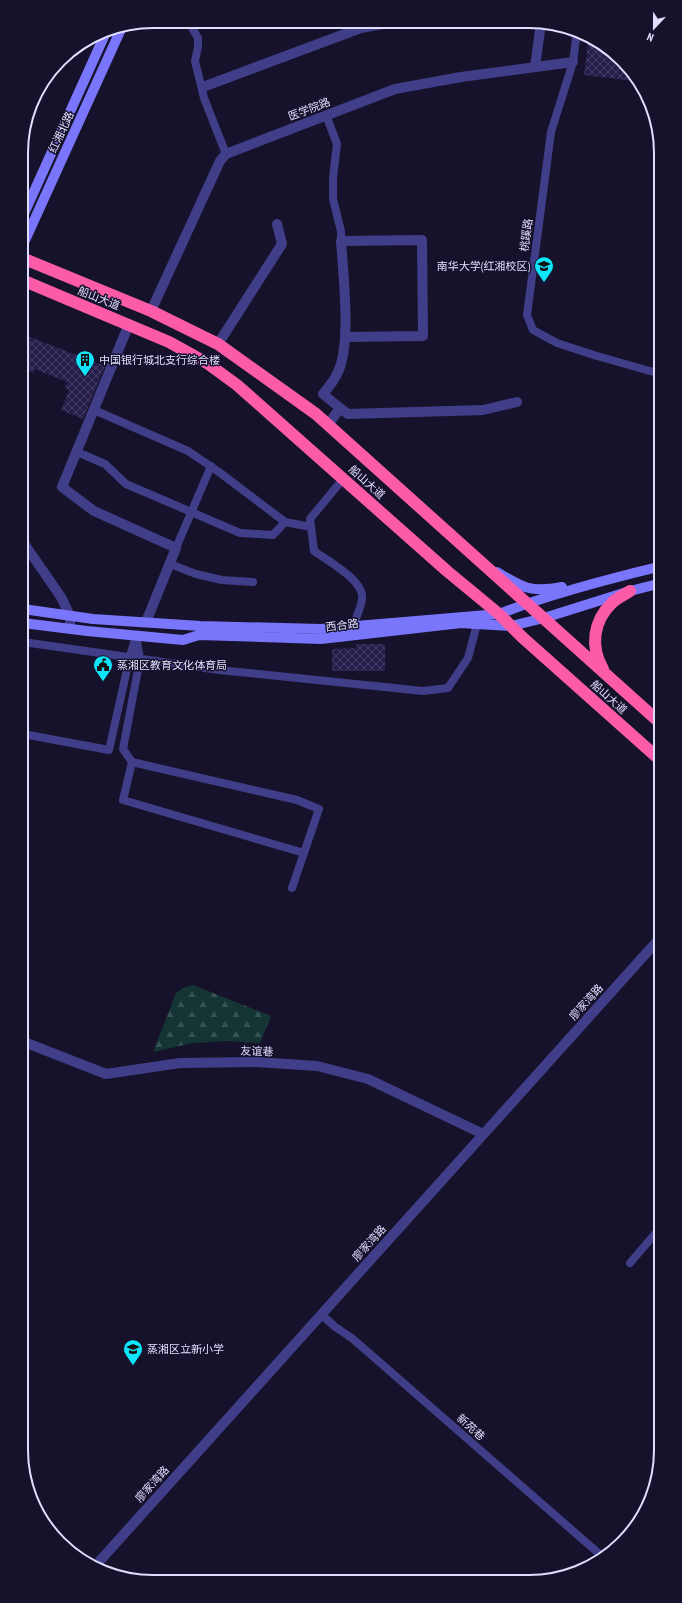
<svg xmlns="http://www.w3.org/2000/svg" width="682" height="1603" viewBox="0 0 682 1603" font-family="'PT Sans Narrow','Noto Sans SC',sans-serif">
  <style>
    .forest { fill: url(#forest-firs) }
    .building { fill: url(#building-cross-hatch) }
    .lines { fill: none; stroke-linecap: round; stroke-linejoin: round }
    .lane { stroke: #413e89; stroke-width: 8 }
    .street { stroke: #413e89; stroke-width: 10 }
    .secondary { stroke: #7976fc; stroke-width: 10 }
    .highway { stroke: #fb5ba9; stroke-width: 12 }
    .labels { text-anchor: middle; stroke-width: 3; stroke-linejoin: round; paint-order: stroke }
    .street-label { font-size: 11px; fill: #e1ddfe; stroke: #16122b }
    .poi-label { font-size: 11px; fill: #e1ddfe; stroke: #16122b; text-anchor: start }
    .rim { fill: none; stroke: #e1ddfe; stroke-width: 2 }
  </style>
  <defs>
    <pattern id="forest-firs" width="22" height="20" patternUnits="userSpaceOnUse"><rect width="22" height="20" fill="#153534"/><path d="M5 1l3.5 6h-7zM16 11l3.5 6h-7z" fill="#375252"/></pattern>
    <pattern id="building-cross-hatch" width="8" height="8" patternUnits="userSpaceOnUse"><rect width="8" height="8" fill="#271e4c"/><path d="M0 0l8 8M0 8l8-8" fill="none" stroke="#463e67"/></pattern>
  </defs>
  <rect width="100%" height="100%" fill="#16122b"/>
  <path class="forest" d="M193 985 271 1016 260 1043 227 1041 193 1043 153 1052 176 993 183 988Z"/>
  <g class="building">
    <path d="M588 43 601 44 622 60 634 81 584 75Z"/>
    <path d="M22 334 105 366 83 419 61 410 69 390 65 388 67 382 35 369 33 373 22 368Z"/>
    <path d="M356 644H385V671H332V649L356 648Z"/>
  </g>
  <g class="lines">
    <g class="lane">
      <path d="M188 21 198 38V47L195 61 204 98 226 154"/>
      <path d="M577 31 573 62 551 132 527 315 533 330 557 343 597 356 657 373"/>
      <path d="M576 34 589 36"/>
      <path d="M326 115 337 144 333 178V199L341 231V241"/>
      <path d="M94 410 188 451 219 472 285 522 311 527"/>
      <path d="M77 452 105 464 126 484 240 533 273 535 285 522"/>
      <path d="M343 479 310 519 314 551C327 560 365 581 362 599 361 608 356 617 353 626"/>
      <path d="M176 548 211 466"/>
      <path d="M170 564 196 574 222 580 253 582"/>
      <path d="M136 635 140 659 123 749 132 762 297 800 319 809 292 888"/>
      <path d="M23 642 219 670 423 691 448 688 468 658 477 624"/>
      <path d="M23 734 109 750 130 656 136 636"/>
      <path d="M132 762 123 800 304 853"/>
      <path d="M630 1263 660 1228"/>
      <path d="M321 1314 334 1326 353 1339 604 1558"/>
    </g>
    <g class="street">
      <path d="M535 67 541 23"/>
      <path d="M203 87 361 28 394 22"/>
      <path d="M151 311 220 161 226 154 395 89 461 77 573 62"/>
      <path d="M129 324 62 487 94 511 176 548 146 622"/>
      <path d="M218 344 282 244 277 224"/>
      <path d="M340 408 348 414 483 410 517 402"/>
      <path d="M328 425 340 408 323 394C328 388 334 381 337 374 352 347 343 273 341 241L422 240 423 336 345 337"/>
      <path d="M23 542 61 597 70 616V629"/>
      <path d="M24 1042 106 1074 180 1063 256 1062 317 1066 368 1079 483 1134"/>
      <path d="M97 1564 659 939"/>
    </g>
    <g class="secondary">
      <path d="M22 218 107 30"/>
      <path d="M22 247 122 27"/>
      <path d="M497 572C523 588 531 593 562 587"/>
      <path d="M23 609 93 619 200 626 321 629 499 614C550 594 604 580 658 567"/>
      <path d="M23 623 87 631 183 640 199 635 321 639 461 623 511 626 544 618 630 591 658 584"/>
    </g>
    <g class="highway">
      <path d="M22 258 151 311 218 344 316 414 658 721"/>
      <path d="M22 280 169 342 207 363 237 385 447 571 499 614 522 637 659 759"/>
      <path d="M603 669C590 647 593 621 612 603 617 598 624 595 630 591"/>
    </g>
  </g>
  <defs>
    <symbol id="university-pin" viewBox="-11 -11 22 30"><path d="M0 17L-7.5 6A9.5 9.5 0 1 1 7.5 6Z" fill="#0ee4fa" stroke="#16122b"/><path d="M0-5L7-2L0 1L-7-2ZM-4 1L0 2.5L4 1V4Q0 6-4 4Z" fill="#111"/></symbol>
    <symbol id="building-pin" viewBox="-11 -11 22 30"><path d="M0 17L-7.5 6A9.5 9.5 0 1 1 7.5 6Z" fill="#0ee4fa" stroke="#16122b"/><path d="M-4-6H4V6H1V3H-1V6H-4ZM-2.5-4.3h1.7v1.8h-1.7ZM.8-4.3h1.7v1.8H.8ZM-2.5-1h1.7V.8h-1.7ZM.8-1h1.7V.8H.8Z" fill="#111"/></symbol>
    <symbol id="civic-pin" viewBox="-11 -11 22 30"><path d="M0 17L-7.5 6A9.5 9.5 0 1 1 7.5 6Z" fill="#0ee4fa" stroke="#16122b"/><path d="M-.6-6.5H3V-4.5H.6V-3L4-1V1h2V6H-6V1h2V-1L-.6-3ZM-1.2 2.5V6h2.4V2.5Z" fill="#111"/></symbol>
    <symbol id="school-pin" viewBox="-11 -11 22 30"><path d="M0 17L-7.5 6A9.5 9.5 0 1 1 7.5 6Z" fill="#0ee4fa" stroke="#16122b"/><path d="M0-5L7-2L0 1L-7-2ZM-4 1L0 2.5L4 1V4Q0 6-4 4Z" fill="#111"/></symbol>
  </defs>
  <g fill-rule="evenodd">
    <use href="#university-pin" x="533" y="255" width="22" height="30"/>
    <use href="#building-pin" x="74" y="349" width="22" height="30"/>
    <use href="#civic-pin" x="92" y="654" width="22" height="30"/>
    <use href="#school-pin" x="122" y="1338" width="22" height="30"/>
  </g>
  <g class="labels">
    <g class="street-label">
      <text transform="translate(309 109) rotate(-21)" y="4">医学院路</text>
      <text transform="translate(61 132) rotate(-65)" y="4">红湘北路</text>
      <text transform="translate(526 235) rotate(-82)" y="4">桃蹊路</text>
      <text transform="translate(99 298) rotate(22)" y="4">船山大道</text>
      <text transform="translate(367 482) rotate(42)" y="4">船山大道</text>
      <text transform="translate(342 625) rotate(-7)" y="4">西合路</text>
      <text transform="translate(609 697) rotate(42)" y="4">船山大道</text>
      <text transform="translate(586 1002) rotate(-48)" y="4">廖家湾路</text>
      <text transform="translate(257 1051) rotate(2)" y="4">友谊巷</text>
      <text transform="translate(369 1243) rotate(-48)" y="4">廖家湾路</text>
      <text transform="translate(471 1427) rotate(41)" y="4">新苑巷</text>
      <text transform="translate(152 1484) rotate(-48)" y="4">廖家湾路</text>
    </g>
    <g class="poi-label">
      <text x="530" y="270" text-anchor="end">南华大学(红湘校区)</text>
      <text x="99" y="364">中国银行城北支行综合楼</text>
      <text x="117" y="669">蒸湘区教育文化体育局</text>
      <text x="147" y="1353">蒸湘区立新小学</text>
    </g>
  </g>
  <path d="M0 0H682V1603H0ZM153 28H529A125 125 0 0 1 654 153V1450A125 125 0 0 1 529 1575H153A125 125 0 0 1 28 1450V153A125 125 0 0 1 153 28Z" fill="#16122b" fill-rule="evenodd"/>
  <path class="rim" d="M153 28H529A125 125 0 0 1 654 153V1450A125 125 0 0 1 529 1575H153A125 125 0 0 1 28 1450V153A125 125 0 0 1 153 28Z"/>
  <g transform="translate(654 28) rotate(202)" stroke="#16122b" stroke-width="3" paint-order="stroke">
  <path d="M0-3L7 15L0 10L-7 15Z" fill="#e1ddfe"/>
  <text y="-6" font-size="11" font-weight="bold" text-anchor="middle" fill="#e1ddfe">N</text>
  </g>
</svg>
